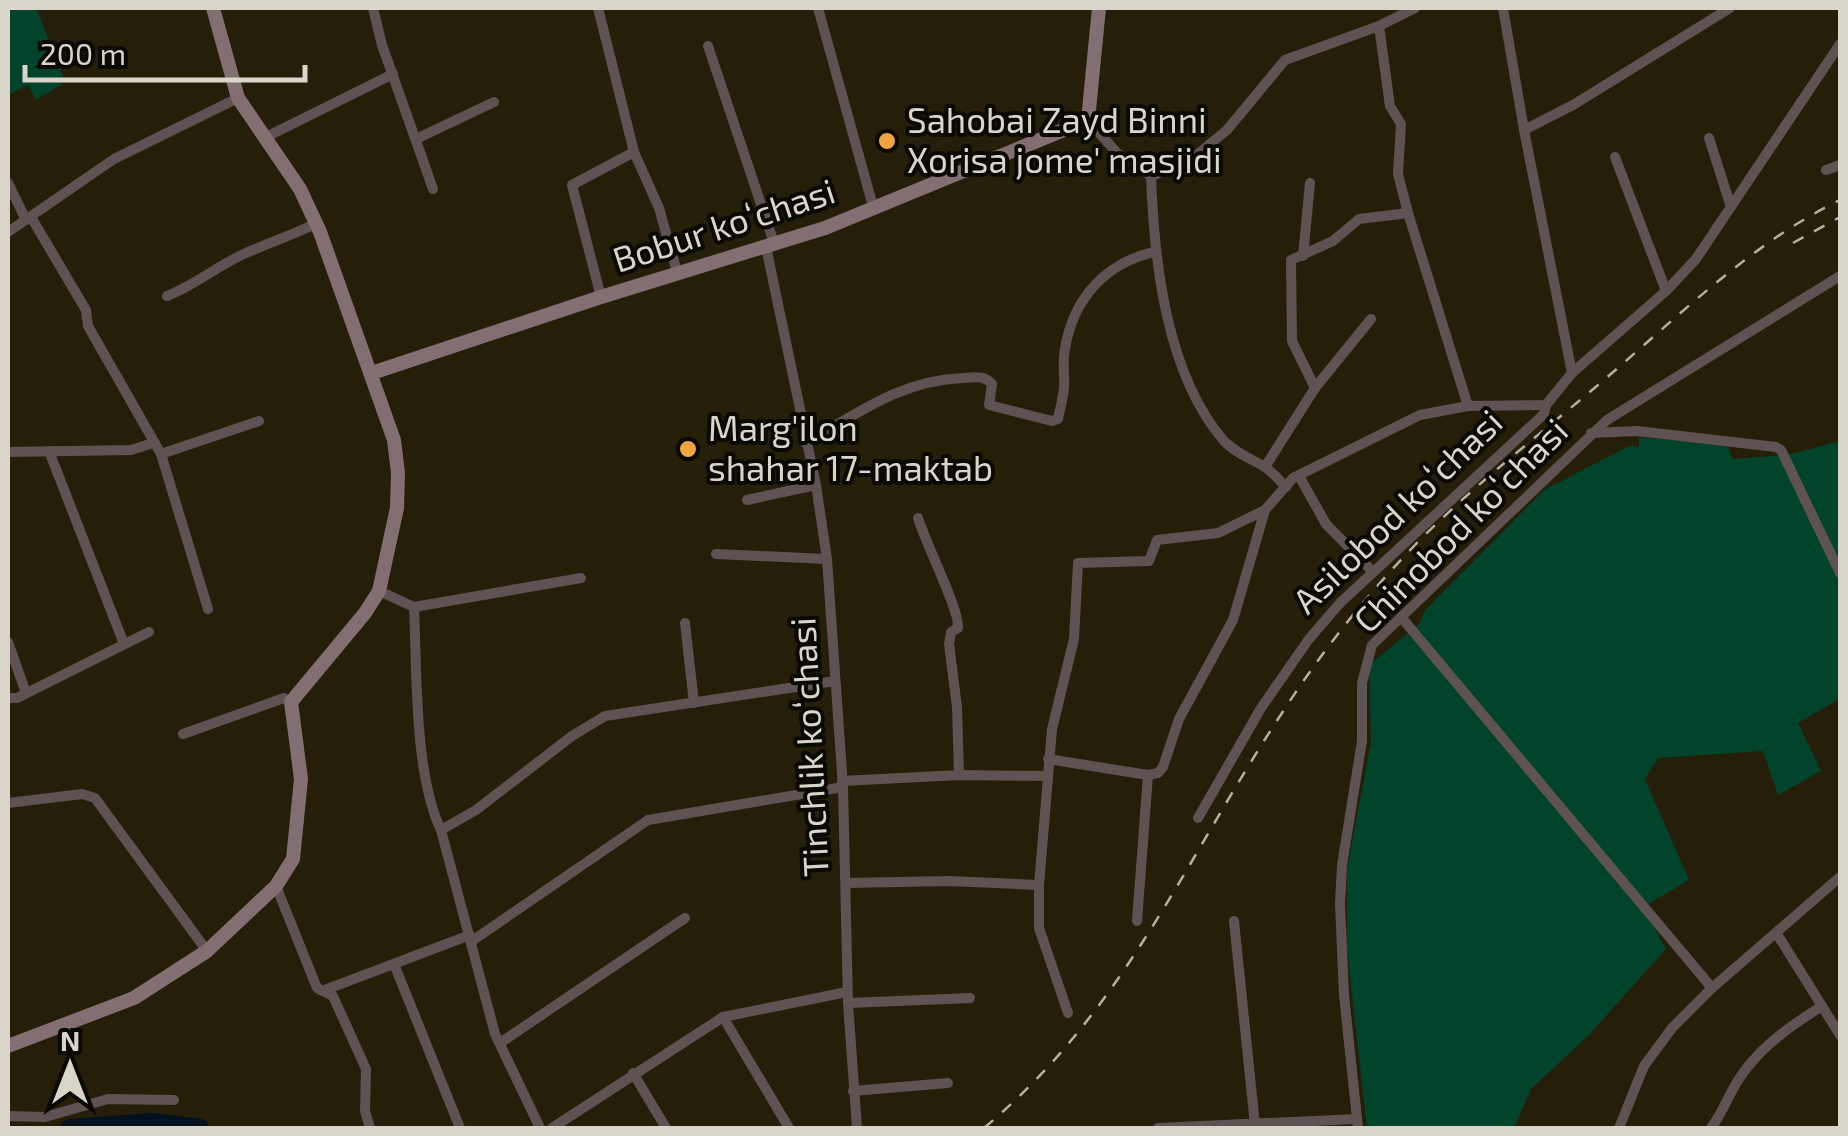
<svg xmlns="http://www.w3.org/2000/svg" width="1848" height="1136" viewBox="0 0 1848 1136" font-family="'Exo 2',sans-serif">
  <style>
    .green { fill: #02432c }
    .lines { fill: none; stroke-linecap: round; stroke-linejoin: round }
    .river { stroke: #011120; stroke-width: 18 }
    .street { stroke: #5f5253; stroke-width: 10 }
    .secondary { stroke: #836f71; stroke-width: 14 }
    .rail { stroke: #b5b1a2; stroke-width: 2.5; stroke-dasharray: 12 12; stroke-linecap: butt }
    .poi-dot { fill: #f1a540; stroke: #0b0903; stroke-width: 4 }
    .labels { text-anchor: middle; stroke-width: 8; stroke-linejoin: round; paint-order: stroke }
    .poi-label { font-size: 35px; fill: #d9d6c9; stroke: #0b0903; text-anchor: start }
    .street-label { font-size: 35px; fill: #d9d6c9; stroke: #0b0903 }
  </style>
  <rect width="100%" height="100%" fill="#251f09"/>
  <g class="green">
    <path d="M8 8H36L63 75 62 84 36 100 28 85 8 95Z"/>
    <path d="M1639 437 1727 446 1733 459 1787 455 1840 441V699L1798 723 1821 771 1778 795 1763 751 1658 758 1645 779 1689 880 1643 907 1666 949 1589 1035 1531 1089 1514 1128H1367L1347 949V869L1371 742 1369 665 1419 624 1426 609 1544 490 1629 446 1639 447Z"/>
  </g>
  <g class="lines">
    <path class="river" d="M70 1128 152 1122 200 1128"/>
    <g class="street">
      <path d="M373 8 382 45 433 189"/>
      <path d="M598 8 634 152 659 208 677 272"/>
      <path d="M818 8 874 210"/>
      <path d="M1503 8 1524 130"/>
      <path d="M1379 26 1390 106 1401 124 1398 174 1408 213 1468 406"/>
      <path d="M708 46 774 243"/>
      <path d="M1088 120 1117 153 1151 176C1154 261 1166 374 1224 441 1235 453 1250 458 1263 466 1272 471 1279 480 1286 487"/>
      <path d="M266 137 393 74"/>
      <path d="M1709 138 1731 207"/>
      <path d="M416 139 494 102"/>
      <path d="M1615 157 1666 291"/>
      <path d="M1826 170 1840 165"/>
      <path d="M1151 176 1188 162 1227 130 1285 60 1379 26 1415 8"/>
      <path d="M8 183 26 220"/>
      <path d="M31 217 86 310 88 326 161 454 208 609"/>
      <path d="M8 232 114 159 238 98"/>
      <path d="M766 247 816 485 827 559 843 787 848 1003 857 1128"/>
      <path d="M1303 256 1310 183"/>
      <path d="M167 296C195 285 217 266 244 254 268 243 293 235 317 223"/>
      <path d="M601 297 572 185 634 152"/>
      <path d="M1572 373 1524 130 1573 105 1730 8"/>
      <path d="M1315 388 1292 341 1291 260 1333 241 1359 219 1408 213"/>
      <path d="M1591 433 1637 431 1776 447 1781 450 1840 573"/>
      <path d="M806 443C858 413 902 380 963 378 975 377 984 375 992 384L989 405 1052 421 1058 419C1060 409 1063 398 1064 388 1065 375 1062 362 1065 349 1073 299 1105 263 1154 252"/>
      <path d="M49 451 124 644"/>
      <path d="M8 452 131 450 153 443"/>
      <path d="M161 454 259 421"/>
      <path d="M1265 467 1315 388 1371 319"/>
      <path d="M1299 476 1326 524 1373 572"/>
      <path d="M747 500 816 485"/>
      <path d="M918 518C925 542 960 611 958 628L951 632 949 644 957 707 959 775"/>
      <path d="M716 554 827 559"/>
      <path d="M379 591 414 607C417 671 414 774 441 830"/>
      <path d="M414 607 581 578"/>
      <path d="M1401 617 1712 988"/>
      <path d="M685 623 694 703"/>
      <path d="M8 642 26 693"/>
      <path d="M8 698H17L149 632"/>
      <path d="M183 734 284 698 291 702"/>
      <path d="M1048 759 1148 775 1158 773 1163 767 1179 719 1233 620 1265 510"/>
      <path d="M842 781 959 775 1047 776"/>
      <path d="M8 803 82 794 95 798 207 951"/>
      <path d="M1198 818 1261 708 1309 639 1340 603 1544 414 1546 405"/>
      <path d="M846 883 949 881 1039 885"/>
      <path d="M276 886 315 983 317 988 333 996 366 1069 365 1111 370 1128"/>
      <path d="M1137 921 1148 775"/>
      <path d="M1234 921 1255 1125"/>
      <path d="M1777 934 1840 1035"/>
      <path d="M472 941 648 820 843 787"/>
      <path d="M394 964 460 1128"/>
      <path d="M322 991 470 935"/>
      <path d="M848 1003 970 998"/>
      <path d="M1068 1013 1039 928V885L1052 729 1074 639 1078 563 1149 561 1157 540 1218 533 1265 510 1293 478 1420 415 1468 406 1546 405 1572 373 1666 291 1696 259 1840 44"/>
      <path d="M723 1017 789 1128"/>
      <path d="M500 1043 685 918"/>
      <path d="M633 1073 666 1128"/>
      <path d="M853 1091 948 1083"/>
      <path d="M8 1116 45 1117 108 1099 174 1100"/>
      <path d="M540 1128 495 1034 441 830 476 810 572 736 605 716 835 681"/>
      <path d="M552 1128 723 1017 847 992"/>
      <path d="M1158 1128 1357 1119"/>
      <path d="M1358 1128 1344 995 1340 904 1342 865 1362 741V683L1372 645 1607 420 1840 276"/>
      <path d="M1619 1128 1644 1066 1672 1028 1712 988 1840 877"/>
      <path d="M1711 1128C1724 1111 1730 1090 1743 1073 1764 1044 1792 1025 1822 1006"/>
    </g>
    <g class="secondary">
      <path d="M372 373 601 297 825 228 1088 120 1099 8"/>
      <path d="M8 1046 134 998 207 951 276 886 293 859 301 779 291 702 365 613 379 591 397 508 398 473 394 440 320 232 300 189 238 98 213 8"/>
    </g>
    <g class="rail">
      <path d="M1793 243 1840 217"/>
      <path d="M984 1128C1125 1010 1184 861 1282 713 1320 654 1364 598 1413 547 1474 484 1546 430 1612 373 1684 311 1754 242 1840 200"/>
    </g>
  </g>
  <g class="poi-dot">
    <circle cx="887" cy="141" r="10"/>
    <circle cx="688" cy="449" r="10"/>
  </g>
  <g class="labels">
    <g class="poi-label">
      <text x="907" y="133">Sahobai Zayd Binni<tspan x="907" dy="40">Xorisa jome' masjidi</tspan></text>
      <text x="708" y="441">Marg'ilon<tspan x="708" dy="40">shahar 17-maktab</tspan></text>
    </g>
    <g class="street-label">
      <text transform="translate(724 226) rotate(-18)" y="12">Bobur koʻchasi</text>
      <text transform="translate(1398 512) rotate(-44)" y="12">Asilobod koʻchasi</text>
      <text transform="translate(1461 526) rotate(-45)" y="12">Chinobod koʻchasi</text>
      <text transform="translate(810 747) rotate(-93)" y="12">Tinchlik koʻchasi</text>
    </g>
  </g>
  <rect width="1848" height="1136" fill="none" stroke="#d9d6c9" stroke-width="20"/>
  <g transform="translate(70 1066)" stroke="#0b0903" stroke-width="8" paint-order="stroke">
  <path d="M0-8L18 38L0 25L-18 38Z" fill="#d9d6c9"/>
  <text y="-15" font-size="28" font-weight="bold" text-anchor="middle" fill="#d9d6c9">N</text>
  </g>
  <path d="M25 65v15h280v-15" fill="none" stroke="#d9d6c9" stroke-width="5"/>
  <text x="40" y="65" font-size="30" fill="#d9d6c9" stroke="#0b0903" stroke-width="8" paint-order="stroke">200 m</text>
</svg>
